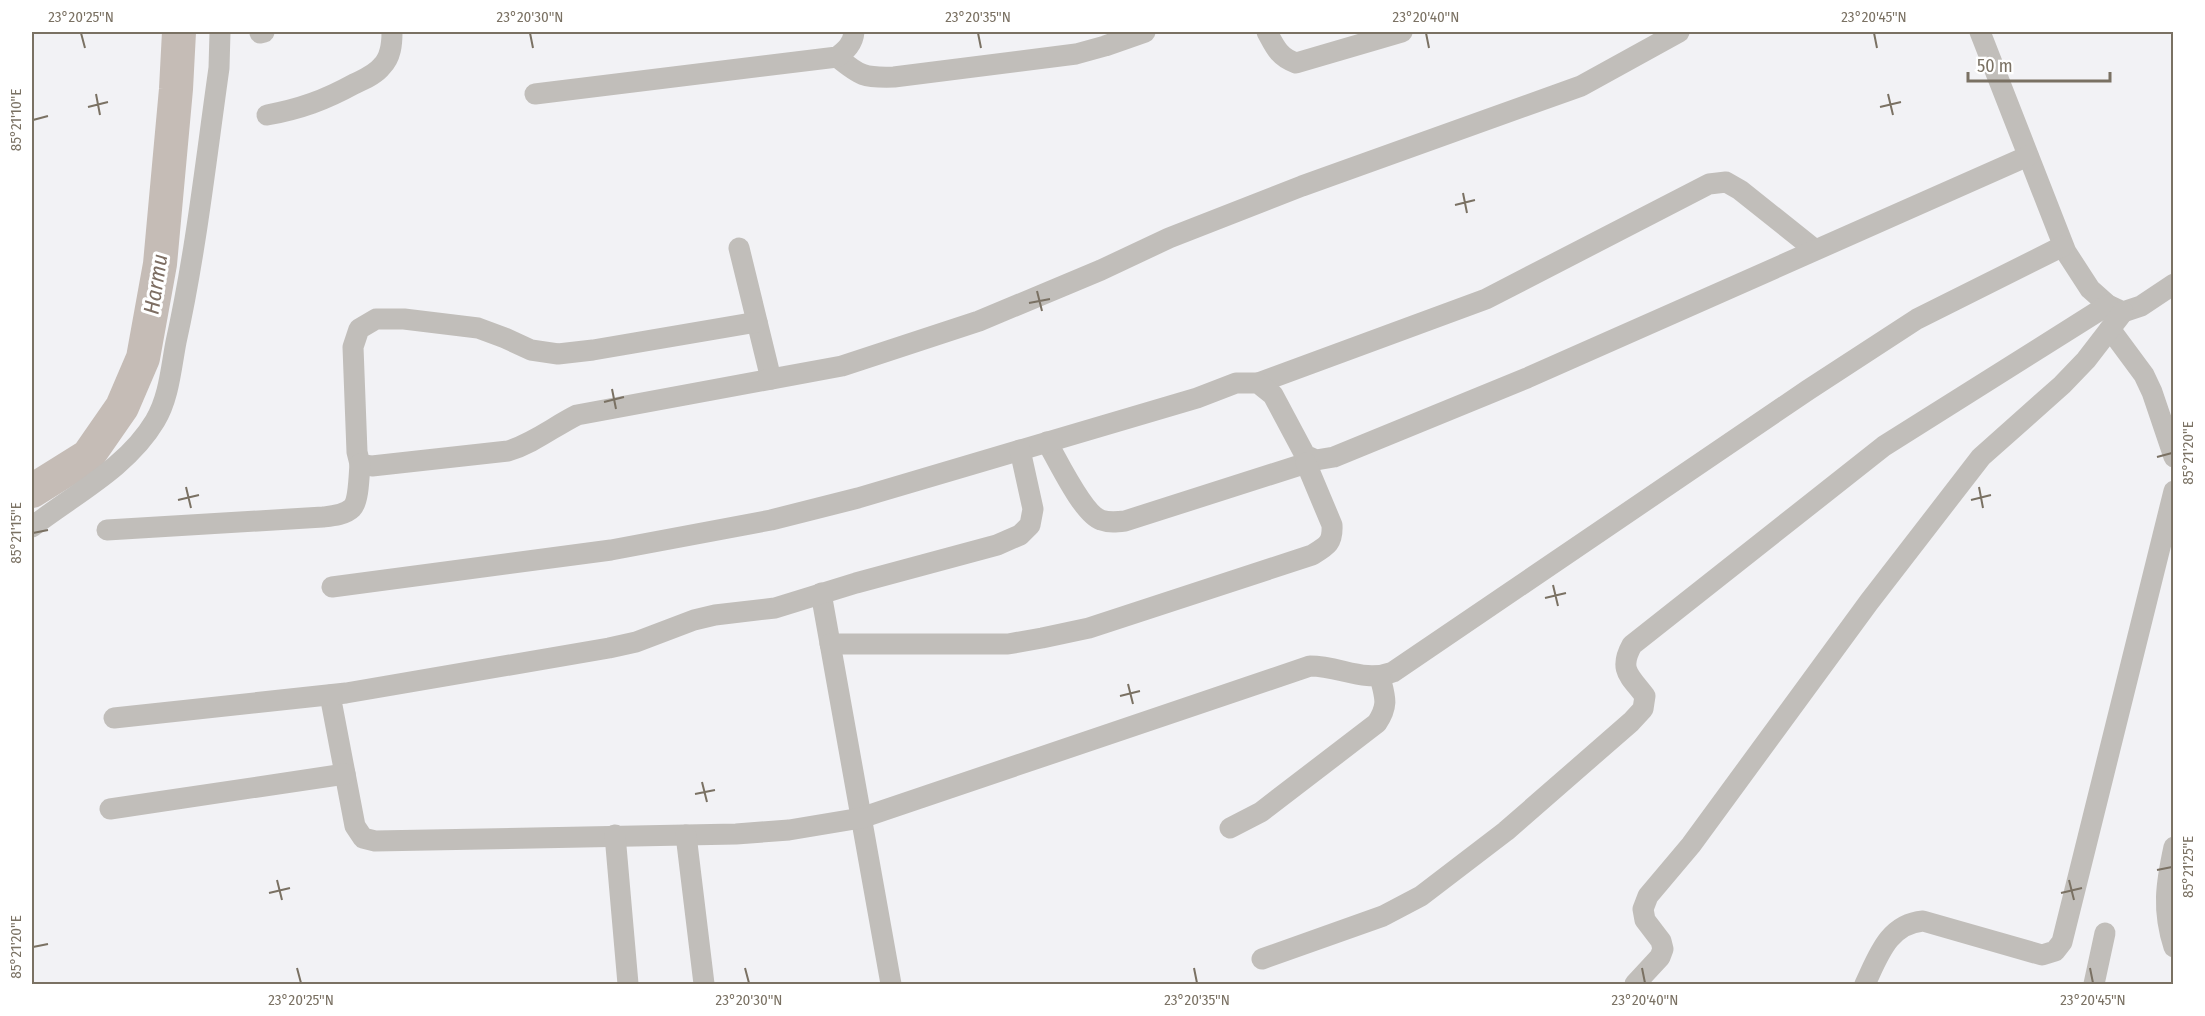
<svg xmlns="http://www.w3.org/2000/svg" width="2205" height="1016" viewBox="0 0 2205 1016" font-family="'Fira Sans Condensed',sans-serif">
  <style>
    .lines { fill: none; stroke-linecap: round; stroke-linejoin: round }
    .river { stroke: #c5bcb6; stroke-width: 34 }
    .minor { stroke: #c1beba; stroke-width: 21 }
    .ticks { fill: none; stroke: #7a7163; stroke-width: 2 }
    .labels { text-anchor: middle; stroke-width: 6; stroke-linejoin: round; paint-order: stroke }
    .water-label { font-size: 22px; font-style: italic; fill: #7d6e63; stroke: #fff }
    .neatline { fill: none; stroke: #7a7163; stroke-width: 2 }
    .ticks-label { font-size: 15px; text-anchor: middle; fill: #7a7163 }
  </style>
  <rect width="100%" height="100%" fill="#f2f2f5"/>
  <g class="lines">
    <path class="river" d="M32 491 88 456 122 407 143 358 160 264 176 89 179 32"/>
    <g class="minor">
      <path d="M1267 32C1275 47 1279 57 1296 63L1402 32"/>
      <path d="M1980 32 2066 252 2090 289 2108 305 2123 312 2141 306 2174 284"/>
      <path d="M260 33 264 32"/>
      <path d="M837 57C860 76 864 78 894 77L1076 54 1105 46 1145 32"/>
      <path d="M535 94 837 57C846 50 853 44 854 32"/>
      <path d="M267 115C300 109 325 100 354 84 364 79 375 75 382 66 391 57 392 44 392 32"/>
      <path d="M739 248 771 379"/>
      <path d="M757 322 593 350 558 354 531 350 505 338 478 328 404 319H376L359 329 353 347 357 452 360 464 372 466 508 451C534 443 553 427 577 415L842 366 979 321 1101 270 1169 238 1302 186 1581 86 1679 32"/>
      <path d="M2110 329 2144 375 2152 392 2174 457"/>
      <path d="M1258 383 1486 299 1709 184 1726 182 1740 190 1814 249"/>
      <path d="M1047 442C1058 461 1083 514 1101 520 1109 523 1117 522 1125 521L1316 460"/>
      <path d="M32 527C73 495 127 468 155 421 169 398 171 368 176 342 196 252 206 159 219 68L220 32"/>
      <path d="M107 530 323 517C332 516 345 515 352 508 359 501 359 474 360 464"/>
      <path d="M332 587 611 550 771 520 858 498 1197 398 1236 383H1258L1273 395 1305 455 1316 460 1334 457 1527 378 2028 156"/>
      <path d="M821 593 891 984"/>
      <path d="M830 644H1008L1042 638 1089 628 1312 555C1327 546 1333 543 1332 525L1306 463"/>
      <path d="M330 695 355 826 363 838 375 841 736 834 789 830 861 818 1310 666C1341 666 1363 683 1393 672L1808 390 1917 319 2063 246"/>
      <path d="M114 718 346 693 609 648 636 642 694 620 715 615 775 608 856 583 997 545 1020 535 1030 525 1033 509 1020 450"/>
      <path d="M110 809 345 774"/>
      <path d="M1230 828 1261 812 1377 723C1389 705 1385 697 1380 677"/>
      <path d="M615 835 628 984"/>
      <path d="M686 835 704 984"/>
      <path d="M2174 847C2166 884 2162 910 2174 947"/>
      <path d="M1262 959 1383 916 1421 896 1506 831 1631 722 1643 709 1645 696C1630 676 1618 670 1632 645L1884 446 2108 305"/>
      <path d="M1635 984 1660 957 1663 949 1661 941 1645 920 1643 909 1648 896 1691 845 1869 602 1981 457 2062 385 2086 360 2123 312"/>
      <path d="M1865 984C1878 957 1888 924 1923 921L2042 955 2055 951 2062 942 2174 491"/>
      <path d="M2094 984 2105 933"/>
    </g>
  </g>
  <path class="ticks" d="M81 33 85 48M530 33 533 48M978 33 981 48M1426 33 1429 48M1874 33 1877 48M96 94 100 115M1888 94 1893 115M88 107 108 102M1880 107 1901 102M33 120 48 116M1463 193 1467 213M1455 205 1475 200M1037 291 1042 311M1029 303 1050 299M612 389 616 409M604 402 624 397M2157 457 2172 453M186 487 191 508M1979 487 1983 508M178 500 199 495M1971 500 1991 495M33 533 48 530M1553 585 1558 606M1545 598 1566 593M1128 684 1133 704M1120 696 1140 691M702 782 707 802M695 794 715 790M2157 870 2172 867M277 880 282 900M2069 880 2074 900M269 893 290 888M2061 893 2082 888M33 947 48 944M297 968 301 983M745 968 749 983M1194 968 1197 983M1642 968 1645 983M2090 968 2093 983"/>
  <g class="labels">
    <g class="water-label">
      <text transform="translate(155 284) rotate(-81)" y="8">Harmu</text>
    </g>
  </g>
  <rect width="2205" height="1016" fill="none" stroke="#ffffff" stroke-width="66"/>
  <path d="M1968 72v9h142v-9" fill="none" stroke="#7a7163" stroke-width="3"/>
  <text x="1977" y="72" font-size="18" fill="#7a7163" stroke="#ffffff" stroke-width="4.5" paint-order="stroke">50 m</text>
  <rect x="33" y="33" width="2139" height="950" class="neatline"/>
  <g class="ticks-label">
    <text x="81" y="22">23°20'25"N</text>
    <text x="530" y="22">23°20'30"N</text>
    <text x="978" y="22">23°20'35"N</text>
    <text x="1426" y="22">23°20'40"N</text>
    <text x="1874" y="22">23°20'45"N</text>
    <text transform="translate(16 120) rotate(-90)" y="5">85°21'10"E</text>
    <text transform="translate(2188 453) rotate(-90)" y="5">85°21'20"E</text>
    <text transform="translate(16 533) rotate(-90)" y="5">85°21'15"E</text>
    <text transform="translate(2188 867) rotate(-90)" y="5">85°21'25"E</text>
    <text transform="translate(16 947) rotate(-90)" y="5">85°21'20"E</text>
    <text x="301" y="1005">23°20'25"N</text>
    <text x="749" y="1005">23°20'30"N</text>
    <text x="1197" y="1005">23°20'35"N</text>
    <text x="1645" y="1005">23°20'40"N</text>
    <text x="2093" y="1005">23°20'45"N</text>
  </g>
</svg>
